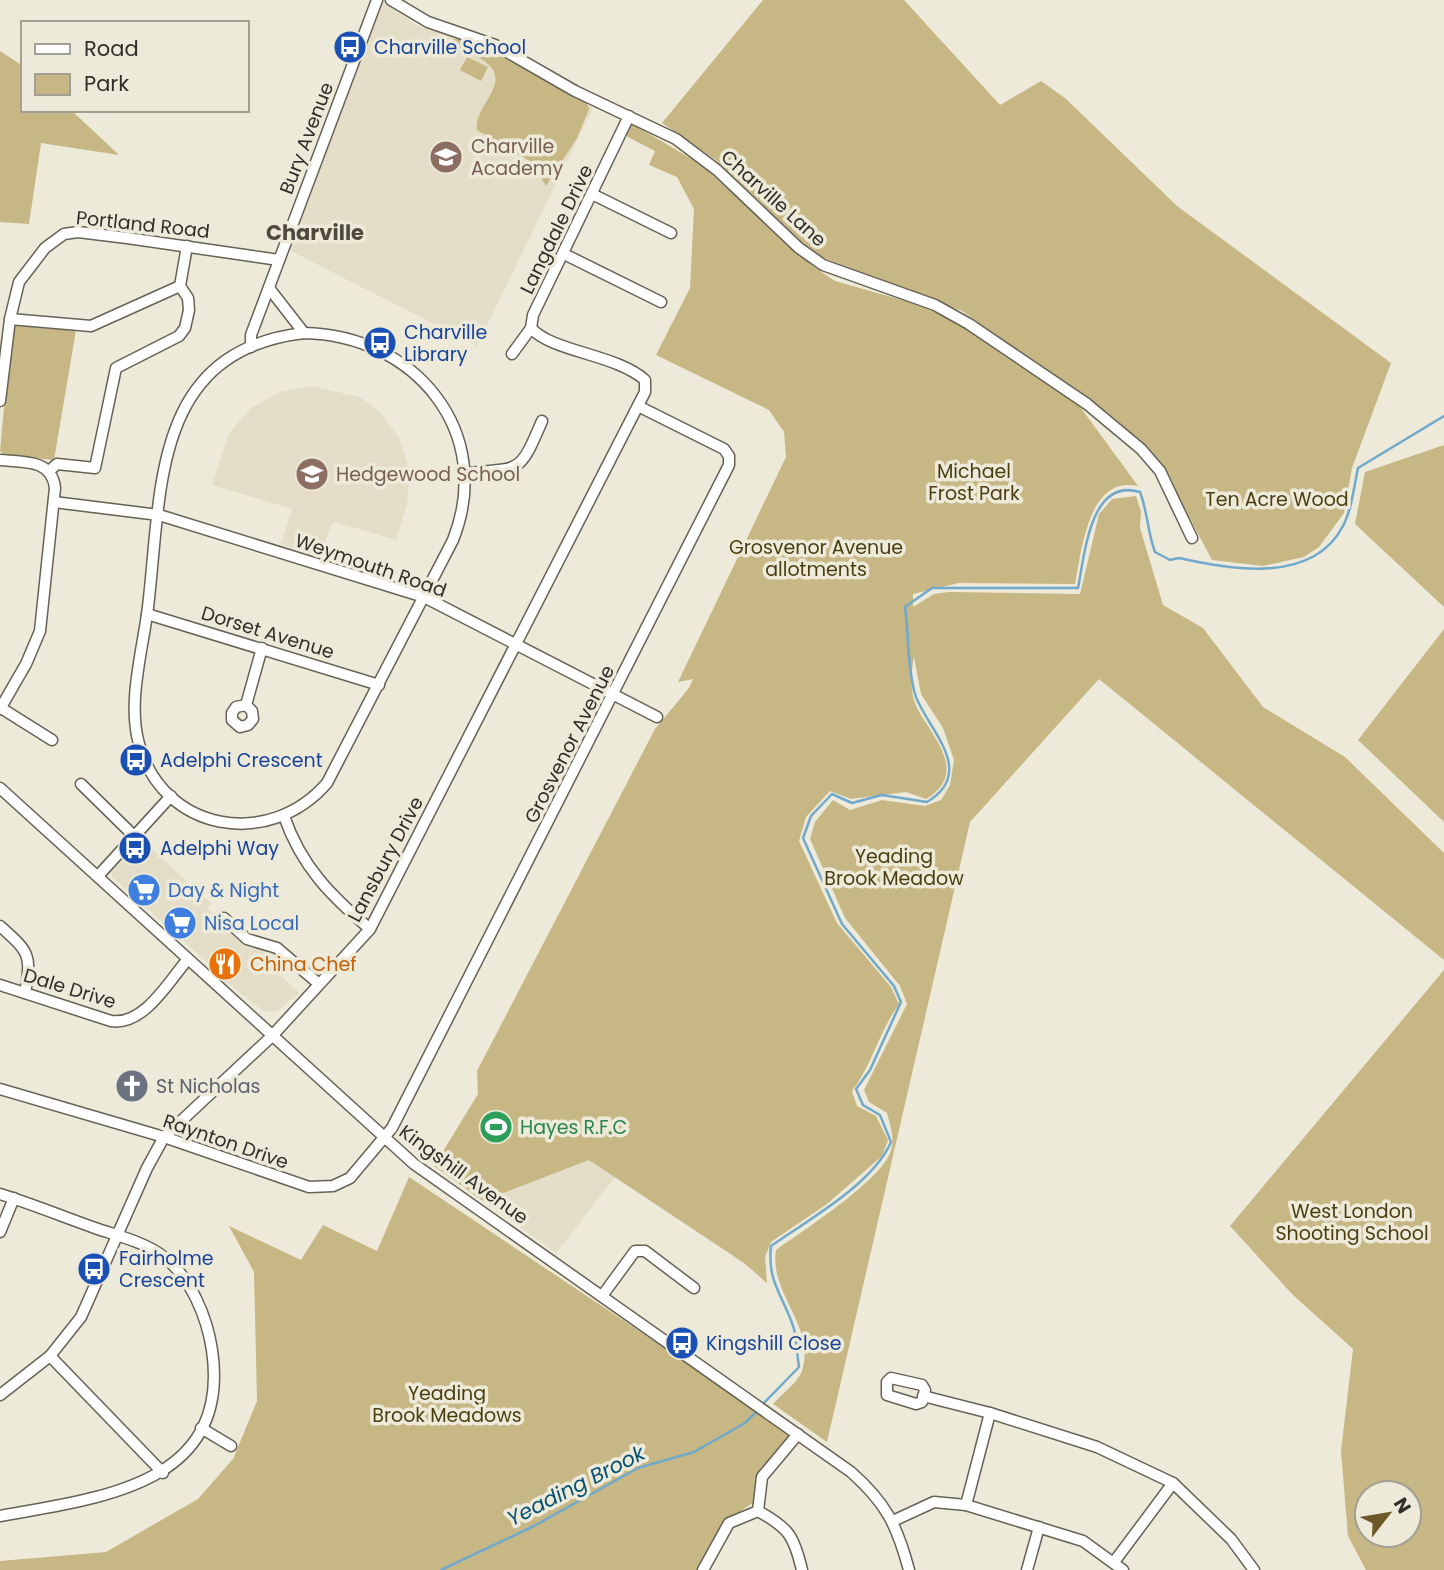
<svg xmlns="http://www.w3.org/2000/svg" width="1444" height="1570" viewBox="0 0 1444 1570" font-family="Poppins,sans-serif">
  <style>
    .built { fill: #e4dec8 }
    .green { fill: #c6b784; fill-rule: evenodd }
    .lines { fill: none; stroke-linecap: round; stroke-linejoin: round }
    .stream { stroke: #70a9cc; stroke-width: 2.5 }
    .minor-casing { stroke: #666356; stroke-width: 13 }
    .minor { stroke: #fff; stroke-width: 10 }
    .labels { text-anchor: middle; stroke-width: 7; stroke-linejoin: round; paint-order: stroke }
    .transit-label { font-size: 19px; fill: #164399; stroke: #eeeada; text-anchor: start }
    .street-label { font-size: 19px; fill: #312f2a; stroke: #eeeada }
    .education-label { font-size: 19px; fill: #785e54; stroke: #eeeada; text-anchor: start }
    .park-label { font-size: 19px; fill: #4a3e0f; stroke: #eeeada }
    .shop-label { font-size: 19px; fill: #366cbe; stroke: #eeeada; text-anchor: start }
    .food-label { font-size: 19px; fill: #c56008; stroke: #eeeada; text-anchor: start }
    .worship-label { font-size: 19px; fill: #5b616d; stroke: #eeeada; text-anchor: start }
    .leisure-label { font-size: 19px; fill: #27864d; stroke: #eeeada; text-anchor: start }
    .neighbourhood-label { font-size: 21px; font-weight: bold; fill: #4e4a3e; stroke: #eeeada }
    .water-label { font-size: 21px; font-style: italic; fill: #055174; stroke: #eeeada }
  </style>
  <rect width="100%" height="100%" fill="#eeeada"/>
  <g class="built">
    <path d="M383 2 418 26 467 40 593 108 477 346 289 250Z"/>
    <path d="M311 386 360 397 382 414 399 438 407 462 409 483 407 505 396 540 335 522 331 525 320 557 281 544 292 509 212 485 229 433 251 408 280 392Z"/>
    <path d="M141 839 211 903 208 909 248 944 274 952 288 964 280 975 300 993 276 1012 263 1011 228 983 224 984 218 978 220 974 112 877V871Z"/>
    <path d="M589 1160 616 1176 556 1253 483 1201Z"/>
  </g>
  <g class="green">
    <path d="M763 0H904L1000 105 1041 81 1065 98 1177 206 1391 363 1352 468 1344 513 1319 547 1304 557 1263 566 1212 560 1160 462 1108 413 962 311 816 255 716 160 662 123Z"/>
    <path d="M459 38 490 48 587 103 589 109 577 138 546 186 531 162 477 130C473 108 510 85 489 65 479 55 462 53 449 47L452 40Z"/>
    <path d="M0 51 23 66V110H71L119 155 41 143 29 224 0 222Z"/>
    <path d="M467 57 488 67 481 81 460 70Z"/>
    <path d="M631 123 700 164 814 267 835 281 909 302 947 317 1049 380 1081 408 1138 486C1088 476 1082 549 1075 584L959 583 913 594V607L934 594 949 592 1080 594 1099 514 1112 499 1136 496 1141 512 1140 528 1163 605 1203 628 1263 707 1345 757 1444 853V960L1099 679 970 822 827 1442 773 1404C781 1395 798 1382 802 1371 816 1326 769 1294 776 1250 801 1232 885 1178 891 1150 895 1138 890 1125 887 1113L869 1102 864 1090 907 1004 900 986 845 918 810 839 815 822 833 800 850 810 882 800 925 806 941 800 950 785 954 760 943 728 921 694 914 657C912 666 910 689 914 700 922 728 975 770 926 799L906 792 851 799 830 791 806 817 799 841 837 923 891 987 899 1004C879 1032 872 1065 852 1091L857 1106 876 1116 888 1140 882 1156 827 1204 771 1242 765 1257 767 1283 744 1263 589 1160 483 1201 434 1166 478 1094 477 1071 655 729 689 688 693 679 678 682 786 457 784 432 769 410 656 355 690 288 694 209 677 177 649 165 655 151 626 136Z"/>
    <path d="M19 323 76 330 54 460 5 455 0 451 11 331Z"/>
    <path d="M1444 445V607L1355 524 1365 472Z"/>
    <path d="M1444 629V822L1358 740Z"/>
    <path d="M1444 970V1570H1366L1348 1536 1341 1451 1353 1349 1292 1294 1230 1226ZM1367 1493H1409V1535H1367Z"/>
    <path d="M409 1177 793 1434 757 1474 754 1502 725 1522 697 1570H0V1561L106 1552 198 1499 233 1459 257 1401 254 1272 229 1226 301 1260 323 1225 377 1251Z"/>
  </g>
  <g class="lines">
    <g class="stream">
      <path d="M762 1405 799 1367C797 1355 797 1341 794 1329 784 1296 767 1284 771 1246 808 1220 873 1184 891 1142L880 1115 863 1105 856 1089 870 1070 901 1002 894 986 842 924 803 838 811 816 832 794 852 803 882 795 927 802C979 771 925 727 915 694 907 666 909 636 905 607L932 588H1078C1085 554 1090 477 1140 492 1148 513 1147 530 1155 552L1170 560 1179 558C1232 570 1313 584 1343 526 1352 509 1354 486 1358 468L1444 416"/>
      <path d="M441 1570 534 1526 638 1468 694 1452 745 1423 758 1410"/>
    </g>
    <defs>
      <g id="minor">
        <path d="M391 0 428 22 495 45 575 91 676 139 717 170 799 248 823 265 935 305 969 324 1087 404 1141 449 1160 471 1192 538"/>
        <path d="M592 194 671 233"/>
        <path d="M564 254 661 302"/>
        <path d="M269 288 304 333"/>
        <path d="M10 319 91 326 180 286"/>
        <path d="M304 333C414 335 496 431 453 540L327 783C269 850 163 832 139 744 127 702 143 649 148 607 162 491 151 351 304 333Z"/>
        <path d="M251 347V335L377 0"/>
        <path d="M512 354 531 328 533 315 629 116"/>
        <path d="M0 401 10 319 19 282 45 248 64 234 78 232 127 238 279 260"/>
        <path d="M0 460C23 462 52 459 55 488L40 631 26 664 0 709"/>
        <path d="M49 471 57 464 95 468 116 368 179 336 185 328 189 310 188 298 180 286 187 246"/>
        <path d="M465 473C521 468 519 475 542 421"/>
        <path d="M54 502 159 515 424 597 657 717"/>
        <path d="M147 614 379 685"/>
        <path d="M246 705 236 707 232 713V720L240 727 248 725 253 719 252 711 246 705 262 648"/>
        <path d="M1 708 52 740"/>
        <path d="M81 784 135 837"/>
        <path d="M0 788 414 1164 851 1472C886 1503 897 1525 909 1570"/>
        <path d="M284 816C301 866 331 896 370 929"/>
        <path d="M98 876 171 796"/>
        <path d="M224 918 247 939 277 948 319 984"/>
        <path d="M0 926C29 952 32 954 25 993"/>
        <path d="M0 985 111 1021C144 1026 169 981 188 959"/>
        <path d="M0 1089 164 1137 309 1187 333 1186 350 1178 392 1128 729 465V456L724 449 638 406"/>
        <path d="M0 1194C32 1204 64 1217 95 1228 118 1236 145 1242 164 1257 191 1278 207 1317 212 1350 232 1486 98 1498 0 1516"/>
        <path d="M0 1232 14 1198"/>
        <path d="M602 1296 635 1251H645L694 1288"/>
        <path d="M50 1356 163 1473"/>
        <path d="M891 1378 922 1385 925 1390 922 1402 916 1404 887 1395V1382Z"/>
        <path d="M0 1395 50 1356 81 1317 147 1168 164 1137 272 1036 370 929 645 392V380C616 354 552 352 531 328"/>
        <path d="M923 1396 990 1413 1097 1447 1173 1483 1231 1539 1254 1570"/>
        <path d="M201 1428 231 1446"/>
        <path d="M966 1505 990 1413"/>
        <path d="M758 1511 762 1477 798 1434"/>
        <path d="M758 1511C789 1528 794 1536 802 1570"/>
        <path d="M893 1521 934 1502 966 1505 1083 1541 1123 1570"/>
        <path d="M1114 1562 1173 1483"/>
        <path d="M703 1570 729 1523 758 1511"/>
        <path d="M1027 1570 1039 1527"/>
      </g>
    </defs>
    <use href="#minor" class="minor-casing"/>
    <use href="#minor" class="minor"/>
  </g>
  <defs>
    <symbol id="bus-disc" viewBox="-11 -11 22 22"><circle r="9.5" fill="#1a4fb4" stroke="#eeeada"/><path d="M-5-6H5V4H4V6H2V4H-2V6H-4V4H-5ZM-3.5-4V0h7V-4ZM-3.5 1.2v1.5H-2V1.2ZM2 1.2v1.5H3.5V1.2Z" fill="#fff"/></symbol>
    <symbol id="school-disc" viewBox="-11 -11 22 22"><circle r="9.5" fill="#8d6e63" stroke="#eeeada"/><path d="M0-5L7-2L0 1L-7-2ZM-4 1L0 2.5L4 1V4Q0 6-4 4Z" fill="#fff"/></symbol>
    <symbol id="supermarket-disc" viewBox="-11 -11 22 22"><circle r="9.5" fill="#3f7fe0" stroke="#eeeada"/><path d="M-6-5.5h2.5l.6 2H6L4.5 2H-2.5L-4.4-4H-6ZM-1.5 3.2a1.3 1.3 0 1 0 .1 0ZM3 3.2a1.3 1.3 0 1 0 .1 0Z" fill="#fff"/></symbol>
    <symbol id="restaurant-disc" viewBox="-11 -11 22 22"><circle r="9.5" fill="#e8710a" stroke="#eeeada"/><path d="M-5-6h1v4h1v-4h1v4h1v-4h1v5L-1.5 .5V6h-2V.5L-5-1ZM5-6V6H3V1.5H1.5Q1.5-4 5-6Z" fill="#fff"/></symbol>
    <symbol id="church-disc" viewBox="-11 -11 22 22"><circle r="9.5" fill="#6b7280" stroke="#eeeada"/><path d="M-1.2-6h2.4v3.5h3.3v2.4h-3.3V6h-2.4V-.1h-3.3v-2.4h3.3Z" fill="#fff"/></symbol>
    <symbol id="stadium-disc" viewBox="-11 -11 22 22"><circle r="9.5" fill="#2e9e5b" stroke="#eeeada"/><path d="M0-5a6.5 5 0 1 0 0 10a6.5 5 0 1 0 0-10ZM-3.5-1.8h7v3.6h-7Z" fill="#fff"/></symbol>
  </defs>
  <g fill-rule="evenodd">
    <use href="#bus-disc" x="331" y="28" width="38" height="38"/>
    <use href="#school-disc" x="427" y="138" width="38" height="38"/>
    <use href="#bus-disc" x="361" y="324" width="38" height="38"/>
    <use href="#school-disc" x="293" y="455" width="38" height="38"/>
    <use href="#bus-disc" x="117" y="741" width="38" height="38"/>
    <use href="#bus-disc" x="116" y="829" width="38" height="38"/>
    <use href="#supermarket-disc" x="125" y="871" width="38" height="38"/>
    <use href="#supermarket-disc" x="161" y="904" width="38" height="38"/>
    <use href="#restaurant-disc" x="206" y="945" width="38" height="38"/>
    <use href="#church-disc" x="113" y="1067" width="38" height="38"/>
    <use href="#stadium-disc" x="477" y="1108" width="38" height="38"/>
    <use href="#bus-disc" x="75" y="1250" width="38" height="38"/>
    <use href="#bus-disc" x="663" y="1324" width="38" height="38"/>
  </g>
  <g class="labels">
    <g class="transit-label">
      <text x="374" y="54">Charville School</text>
      <text x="404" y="339">Charville<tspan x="404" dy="22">Library</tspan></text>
      <text x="160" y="767">Adelphi Crescent</text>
      <text x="160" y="855">Adelphi Way</text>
      <text x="119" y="1265">Fairholme<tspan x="119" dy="22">Crescent</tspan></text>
      <text x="706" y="1350">Kingshill Close</text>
    </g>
    <g class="street-label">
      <text transform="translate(306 138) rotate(-69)" y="7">Bury Avenue</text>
      <text transform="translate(774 198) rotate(42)" y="7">Charville Lane</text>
      <text transform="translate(143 224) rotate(6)" y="7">Portland Road</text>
      <text transform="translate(556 229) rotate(-64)" y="7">Langdale Drive</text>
      <text transform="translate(371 565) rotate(19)" y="7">Weymouth Road</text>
      <text transform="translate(268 632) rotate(17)" y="7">Dorset Avenue</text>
      <text transform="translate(569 744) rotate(-63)" y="7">Grosvenor Avenue</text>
      <text transform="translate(385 859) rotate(-62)" y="7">Lansbury Drive</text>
      <text transform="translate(70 988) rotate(17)" y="7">Dale Drive</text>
      <text transform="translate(226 1141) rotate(19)" y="7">Raynton Drive</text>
      <text transform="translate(464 1174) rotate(36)" y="7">Kingshill Avenue</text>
    </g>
    <g class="education-label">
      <text x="471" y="153">Charville<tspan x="471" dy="22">Academy</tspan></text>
      <text x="336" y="481">Hedgewood School</text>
    </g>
    <g class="park-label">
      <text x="974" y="478">Michael<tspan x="974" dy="22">Frost Park</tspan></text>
      <text x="1277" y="506">Ten Acre Wood</text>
      <text x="816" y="554">Grosvenor Avenue<tspan x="816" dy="22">allotments</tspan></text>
      <text x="894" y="863">Yeading<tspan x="894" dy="22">Brook Meadow</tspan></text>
      <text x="1352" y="1218">West London<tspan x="1352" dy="22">Shooting School</tspan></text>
      <text x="447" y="1400">Yeading<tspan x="447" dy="22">Brook Meadows</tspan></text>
    </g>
    <g class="shop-label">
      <text x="168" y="897">Day &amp; Night</text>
      <text x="204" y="930">Nisa Local</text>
    </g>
    <g class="food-label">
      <text x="250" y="971">China Chef</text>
    </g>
    <g class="worship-label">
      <text x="156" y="1093">St Nicholas</text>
    </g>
    <g class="leisure-label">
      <text x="520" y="1134">Hayes R.F.C</text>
    </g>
    <g class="neighbourhood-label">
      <text x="315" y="240">Charville</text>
    </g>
    <g class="water-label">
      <text transform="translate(576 1486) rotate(-27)" y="7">Yeading Brook</text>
    </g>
  </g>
  <rect x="21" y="21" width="228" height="91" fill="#eeeada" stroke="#a29f94" stroke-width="2"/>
  <rect x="35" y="44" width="35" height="10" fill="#ffffff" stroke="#a29f94" stroke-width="2"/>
  <text x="84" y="56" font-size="21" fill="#312f2a">Road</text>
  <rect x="35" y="74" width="35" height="21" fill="#c6b784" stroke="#a29f94" stroke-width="2"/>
  <text x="84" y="91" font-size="21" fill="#312f2a">Park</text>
  <g transform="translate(1388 1514) rotate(59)"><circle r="33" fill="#eeeada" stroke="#a29f94" stroke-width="2"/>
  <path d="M0-5L12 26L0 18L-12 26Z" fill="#6d5827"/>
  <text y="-10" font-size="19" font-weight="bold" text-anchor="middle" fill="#312f2a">N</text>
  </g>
</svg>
